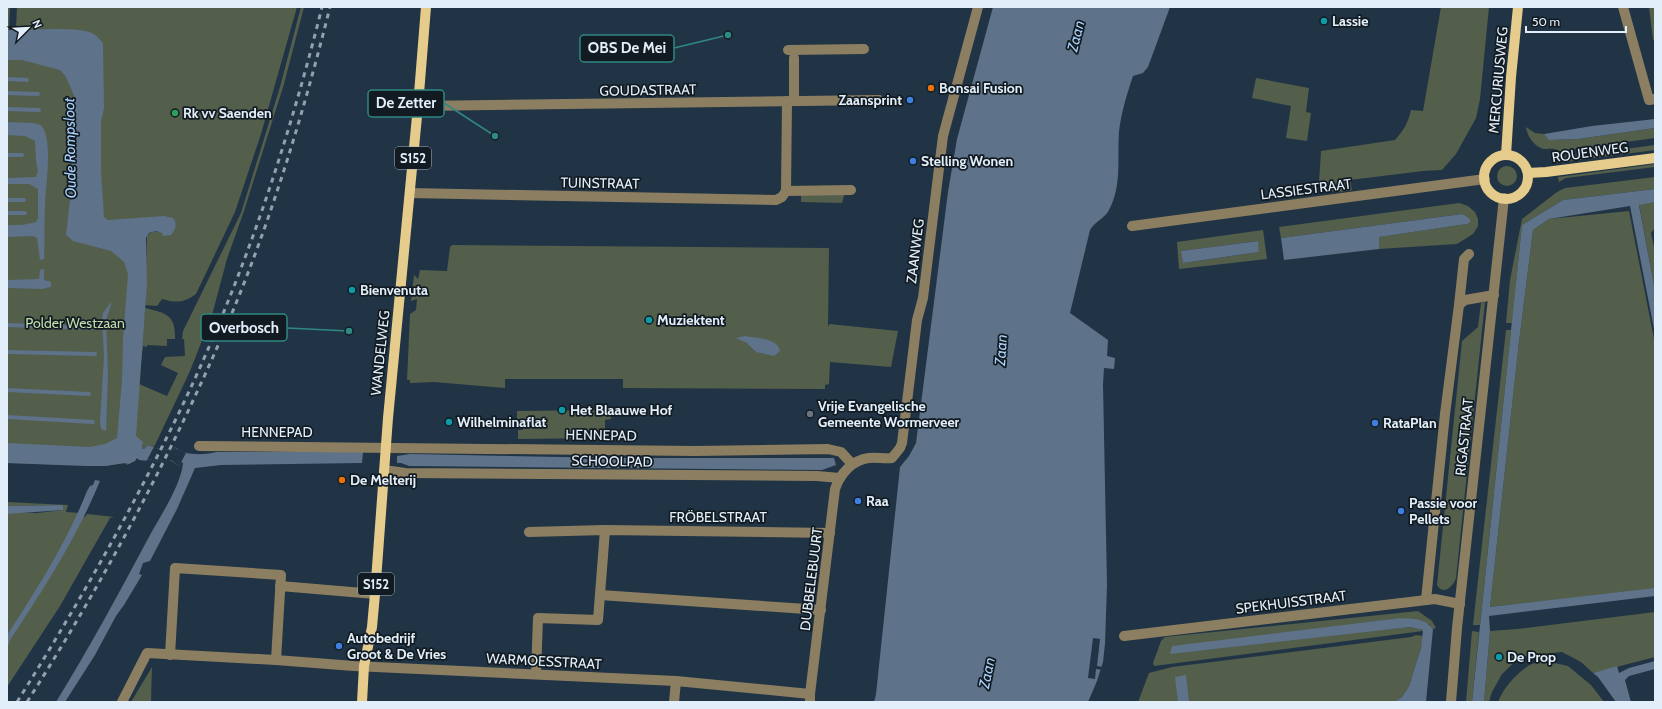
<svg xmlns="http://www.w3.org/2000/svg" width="1662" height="709" viewBox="0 0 1662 709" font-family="Cabin,sans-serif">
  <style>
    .green { fill: #535e4b; fill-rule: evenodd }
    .water { fill: #5e7289 }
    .pier { fill: #213445 }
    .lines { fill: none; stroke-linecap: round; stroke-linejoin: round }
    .stream { stroke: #5e7289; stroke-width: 4 }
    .minor { stroke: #8c7f61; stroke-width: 10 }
    .major { stroke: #e6cc8c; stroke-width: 10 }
    .rail { stroke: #92a1ae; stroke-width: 3; stroke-dasharray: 5 5; stroke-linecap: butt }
    .culture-dot { fill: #0f9aa8; stroke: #121b22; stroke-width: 1.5 }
    .food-dot { fill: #e8710a; stroke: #121b22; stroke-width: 1.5 }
    .shop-dot { fill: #3f7fe0; stroke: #121b22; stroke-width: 1.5 }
    .leisure-dot { fill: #2e9e5b; stroke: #121b22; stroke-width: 1.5 }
    .worship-dot { fill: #6b7280; stroke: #121b22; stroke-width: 1.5 }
    .labels { text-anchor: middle; stroke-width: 3.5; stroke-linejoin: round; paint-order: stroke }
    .shield { fill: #121b22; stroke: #a4afb8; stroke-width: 1 }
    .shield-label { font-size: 13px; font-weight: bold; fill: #e2eef9 }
    .poi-label { font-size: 14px; font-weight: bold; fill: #e2eef9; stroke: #121b22; text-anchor: start }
    .street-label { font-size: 14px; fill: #e2eef9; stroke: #121b22 }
    .park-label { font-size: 14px; fill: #c2deac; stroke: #121b22 }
    .water-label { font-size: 15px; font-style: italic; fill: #aad1fb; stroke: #121b22 }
    .leader { fill: none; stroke: #2f8883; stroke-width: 1.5 }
    .callout-dot { fill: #2f8883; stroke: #121b22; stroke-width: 1.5 }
    .callout { fill: #121b22; stroke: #2f8883; stroke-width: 1.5 }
    .callout-label { font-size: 15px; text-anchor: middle; font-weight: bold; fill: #e2eef9 }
  </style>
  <rect width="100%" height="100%" fill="#213445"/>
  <g class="green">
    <path d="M7 7H10L9 30 20 31 16 29 17 7H297L261 134 235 212 196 294C184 303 176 303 162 299L157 306 145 305 147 236C154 228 162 233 171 235L124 219 145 317V308C166 313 176 315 175 339H167V346L147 345V347L143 346 137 391H139V384L167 396 178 373 161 365 165 357 185 356 184 339H182L183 331 241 213 280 87 301 7H304L284 84 244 211 227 259 212 315 190 371 154 447 147 445 145 449H142L143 444H142L128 465 124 463 105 466 7 463Z"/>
    <path d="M1441 7H1489L1480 99 1476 118 1456 154 1442 170 1423 171 1350 180 1352 190C1333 193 1333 194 1319 182L1321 151 1395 140C1404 130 1408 123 1411 110L1423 111Z"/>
    <path d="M1649 7H1655V39L1653 40Z"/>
    <path d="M1256 78 1309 88 1306 112 1311 113 1307 141 1286 138 1291 106 1252 98Z"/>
    <path d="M1526 127 1535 133 1544 134 1550 140 1578 139 1655 128V138L1560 151C1553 148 1553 149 1545 149 1535 148 1527 136 1526 127Z"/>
    <path d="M1655 145V150L1557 163 1556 158Z"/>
    <path d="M1655 164V167L1566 178 1559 182 1558 177Z"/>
    <circle cx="1507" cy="176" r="10"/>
    <path d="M1655 177V189L1563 200 1522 225 1512 323H1506L1510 280 1522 219 1557 192 1565 188Z"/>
    <path d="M801 192H845L842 203 801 202Z"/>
    <path d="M1655 202V228L1651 233 1655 252V291L1639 204Z"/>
    <path d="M1459 203 1468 206 1475 212 1478 219V226L1473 234 1457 244 1379 249 1378 237 1467 224 1462 214 1281 238 1279 227Z"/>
    <path d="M1629 211 1655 344V589L1490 607 1519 342 1533 230 1549 219Z"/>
    <path d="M1263 230 1267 259 1179 269 1177 242ZM1257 241 1259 252 1183 263 1182 251Z"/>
    <path d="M452 245 829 248 828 326H829V324L898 331 891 367 830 362 829 384 825 385V389L623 388V379H505V388L434 382 410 383V380H407L410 314 416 310 417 299 411 301 414 275 418 279 420 270 447 271 450 247Z"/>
    <path d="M1485 302 1456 578C1453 587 1443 596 1437 585L1462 341 1478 327 1481 303Z"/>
    <path d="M1506 330H1511L1480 625H1473Z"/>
    <path d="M611 410V419L605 420V431H611V438L518 439V430H523V419H517V411Z"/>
    <path d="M7 502 68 505 66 512 80 513 85 517 87 514 114 517 110 518 60 606 7 687V512L37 513 63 510V505L7 506Z"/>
    <path d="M1418 611 1432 621 1436 628 1433 629 1429 624 1358 632 1410 627 1423 630V631L1154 666 1153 663 1161 641 1165 637Z"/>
    <path d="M1655 612V657L1593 673 1581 662 1562 652 1520 657 1502 674 1492 692 1489 702H1484L1490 631 1517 629Z"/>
    <path d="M1472 631 1479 632 1472 702H1466Z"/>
    <path d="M1416 635 1423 636 1421 648 1409 686 1402 697 1394 702H1138L1149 673 1172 667 1411 637Z"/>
    <path d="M1546 661 1568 666 1591 685 1604 702H1498C1503 688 1516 674 1528 666 1532 663 1541 662 1546 661Z"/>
    <path d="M152 667 151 702H131Z"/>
  </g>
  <g class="water">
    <path d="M993 7H1170L1148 67 1143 73 1133 76C1127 94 1121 113 1119 132 1117 157 1122 184 1110 208 1106 218 1095 221 1090 230L1070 313 1108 340 1107 356 1115 358 1114 369 1104 368 1103 384 1107 585 1105 644 1103 662 1097 681 1088 702H874L876 694 900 467 909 456 916 443 948 192 957 139Z"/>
    <path d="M7 30C27 31 78 25 94 34 97 36 100 40 103 43L104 108 101 122V170L104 217 108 220 164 216 173 218C178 224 175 230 171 235L163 236 162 233 156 231 149 233 146 238 147 283 136 436 143 442 142 449H145L147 445 163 450 164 449 172 451 175 447C182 456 206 455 217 452H363L362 463 221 465 195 468 177 509 150 561 143 563 139 574 142 575 124 605 116 616 95 655 65 702H56C90 647 120 591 150 535 161 515 181 485 183 463L181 462 179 466 170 460 165 462 159 459 157 462 150 459 149 461 139 460 137 458 135 461 129 464 125 463 105 466H86L7 463V443L90 447 105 444 117 438 122 380 123 339 128 274 124 262 111 251 73 241 66 235 72 181V143L75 98 66 77 60 70 22 60H7Z"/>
    <path d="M1655 119V128L1578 139 1549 140 1544 134 1592 126Z"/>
    <path d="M7 122 33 123 41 125C54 140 45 188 45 207 44 224 45 242 44 259L40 260 37 238 33 236 7 237V225H22L36 222 38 218V189L29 184H7V178L36 177 38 171 36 161 35 141 25 136 7 135Z"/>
    <path d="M1655 189V202L1639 205 1655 291V334L1630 206 1549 219 1533 230 1519 342 1490 607 1655 588V596L1489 616 1490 631 1484 702H1472L1522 225 1563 200Z"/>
    <path d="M1462 214 1470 219V222L1467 224 1379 237V249L1284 260 1281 238Z"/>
    <path d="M1258 241 1259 252 1183 263 1181 251Z"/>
    <path d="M44 269V280L51 282V287L42 289 7 288V280L39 279 40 270Z"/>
    <path d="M111 302V305L106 320 108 374 106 431 101 429 100 423 104 356 102 319 103 313Z"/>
    <path d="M745 336C755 338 778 338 780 351L774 356 756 352 747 343 736 338Z"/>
    <path d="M410 454 614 458H834L836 465 822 470 409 466 401 463H397V456Z"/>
    <path d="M95 480 100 481C77 537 44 589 10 640L7 649V635C37 589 67 542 87 491L90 486 93 485Z"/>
    <path d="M63 505V510L7 514V506Z"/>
    <path d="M1401 618C1413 619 1425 618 1433 629L1426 702H1394L1402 697 1409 686 1421 648 1423 630 1410 627 1170 654 1172 646Z"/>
    <path d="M1655 661V669L1629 676 1625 680 1631 702H1616L1598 677 1593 673 1617 666 1619 673 1629 668Z"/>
    <path d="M1186 675 1189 702H1178L1175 677Z"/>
  </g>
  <g class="pier">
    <path d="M155 445 157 446 156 448 163 450 164 449 172 451 175 447 176 449 186 453 179 466 171 460 165 462 159 459 157 462 150 459 148 463 146 462Z"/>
    <path d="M1093 638 1100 639 1097 666 1103 667 1102 670 1096 669 1095 679 1088 678Z"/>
  </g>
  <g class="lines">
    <g class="stream">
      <path d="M7 79 27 80"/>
      <path d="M7 93 38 94"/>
      <path d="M7 109 39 110"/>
      <path d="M7 155H22"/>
      <path d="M7 200H24"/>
      <path d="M7 213H25"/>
      <path d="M7 325 95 328"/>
      <path d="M7 352 95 354"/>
      <path d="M7 390 89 394"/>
      <path d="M7 417 93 422"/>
    </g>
    <g class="minor">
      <path d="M1623 7 1649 100 1655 99"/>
      <path d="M788 50 864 49"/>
      <path d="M794 101V58"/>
      <path d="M418 106 879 100"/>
      <path d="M786 191 851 190"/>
      <path d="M410 193 776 200 782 197 786 191 787 101"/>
      <path d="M1132 226 1485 179"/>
      <path d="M1459 305 1464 259 1469 254"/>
      <path d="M199 446 695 451 828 449 841 452 852 464"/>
      <path d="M384 470 405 473 817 476 840 478"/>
      <path d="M529 532 605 530 830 533"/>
      <path d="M280 586 375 594"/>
      <path d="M600 595 821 610"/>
      <path d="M1426 600 1445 414 1459 305 1465 300 1494 295"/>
      <path d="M1124 636 1435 599 1460 604"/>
      <path d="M170 655 175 568 281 575 276 660"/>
      <path d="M536 674 538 618 598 620 605 530"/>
      <path d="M122 702 147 653 276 660 354 666 676 681 810 694"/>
      <path d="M674 702 676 681"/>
      <path d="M810 702V694L835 489C840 474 852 460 869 458 877 457 884 459 892 458L900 448 902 443 917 320 923 298 943 136 978 7"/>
      <path d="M1451 702 1457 628 1504 198"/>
    </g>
    <g class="major">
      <path d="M1506 155 1511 77 1518 7"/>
      <circle cx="1506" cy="177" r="22"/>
      <path d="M1528 173 1546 172 1655 158"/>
      <path d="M362 702 364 666 372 627 375 594 388 418 418 106 426 7"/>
    </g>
    <g class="rail">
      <path d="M17 702C71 616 121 529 166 439 235 302 285 156 322 7"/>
      <path d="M27 702C106 578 175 448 232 313 273 214 304 111 330 7"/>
    </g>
  </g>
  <g class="culture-dot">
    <circle cx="1324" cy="21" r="4"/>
    <circle cx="352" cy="290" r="4"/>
    <circle cx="649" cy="320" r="4"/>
    <circle cx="562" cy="410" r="4"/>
    <circle cx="449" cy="422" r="4"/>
    <circle cx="1499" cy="657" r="4"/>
  </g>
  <g class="food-dot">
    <circle cx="931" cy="88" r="4"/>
    <circle cx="342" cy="480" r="4"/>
  </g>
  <g class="shop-dot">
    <circle cx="910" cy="100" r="4"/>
    <circle cx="913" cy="161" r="4"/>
    <circle cx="1375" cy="423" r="4"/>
    <circle cx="858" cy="501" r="4"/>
    <circle cx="1401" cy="511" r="4"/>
    <circle cx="339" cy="646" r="4"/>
  </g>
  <circle class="leisure-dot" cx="175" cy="113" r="4"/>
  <circle class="worship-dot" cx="810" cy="414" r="4"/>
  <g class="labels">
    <g class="shield">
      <rect x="395" y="147" width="36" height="22" rx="3"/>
      <rect x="358" y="573" width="36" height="22" rx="3"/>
    </g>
    <g class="shield-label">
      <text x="413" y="163">S152</text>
      <text x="376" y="589">S152</text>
    </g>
    <g class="poi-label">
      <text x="1332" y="26">Lassie</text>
      <text x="939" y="93">Bonsai Fusion</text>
      <text x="902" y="105" text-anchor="end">Zaansprint</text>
      <text x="183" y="118">Rk vv Saenden</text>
      <text x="921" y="166">Stelling Wonen</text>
      <text x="360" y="295">Bienvenuta</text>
      <text x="657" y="325">Muziektent</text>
      <text x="818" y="411">Vrije Evangelische<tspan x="818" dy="16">Gemeente Wormerveer</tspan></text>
      <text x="570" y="415">Het Blaauwe Hof</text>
      <text x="457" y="427">Wilhelminaflat</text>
      <text x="1383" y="428">RataPlan</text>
      <text x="350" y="485">De Melterij</text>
      <text x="866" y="506">Raa</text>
      <text x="1409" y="508">Passie voor<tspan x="1409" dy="16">Pellets</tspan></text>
      <text x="347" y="643">Autobedrijf<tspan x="347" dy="16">Groot &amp; De Vries</tspan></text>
      <text x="1507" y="662">De Prop</text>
    </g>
    <g class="street-label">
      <text transform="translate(1498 80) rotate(-85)" y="5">MERCURIUSWEG</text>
      <text transform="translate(648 90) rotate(-1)" y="5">GOUDASTRAAT</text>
      <text transform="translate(1590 152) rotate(-8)" y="5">ROUENWEG</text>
      <text transform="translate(600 183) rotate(1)" y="5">TUINSTRAAT</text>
      <text transform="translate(1306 189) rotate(-7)" y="5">LASSIESTRAAT</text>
      <text transform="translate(915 251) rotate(-83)" y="5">ZAANWEG</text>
      <text transform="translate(380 353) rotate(-84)" y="5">WANDELWEG</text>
      <text x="277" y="437">HENNEPAD</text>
      <text transform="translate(601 435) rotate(1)" y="5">HENNEPAD</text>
      <text transform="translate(1464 437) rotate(-84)" y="5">RIGASTRAAT</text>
      <text transform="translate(612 461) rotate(1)" y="5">SCHOOLPAD</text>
      <text x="718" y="522">FRÖBELSTRAAT</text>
      <text transform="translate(811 579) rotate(-83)" y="5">DUBBELEBUURT</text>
      <text transform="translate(1291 602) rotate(-7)" y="5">SPEKHUISSTRAAT</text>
      <text transform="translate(544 661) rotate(3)" y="5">WARMOESSTRAAT</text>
    </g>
    <g class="park-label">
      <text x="75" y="328">Polder Westzaan</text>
    </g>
    <g class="water-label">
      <text transform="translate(1076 36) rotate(-76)" y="5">Zaan</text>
      <text transform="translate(70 148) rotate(-91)" y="5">Oude Rompsloot</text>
      <text transform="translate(1001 350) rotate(-86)" y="5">Zaan</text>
      <text transform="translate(987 673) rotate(-78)" y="5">Zaan</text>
    </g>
  </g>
  <path class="leader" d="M728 35L674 48M495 136L444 103M349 331L287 328"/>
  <g class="callout-dot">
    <circle cx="728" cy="35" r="4"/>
    <circle cx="495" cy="136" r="4"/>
    <circle cx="349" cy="331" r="4"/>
  </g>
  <g class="callout">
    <rect x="580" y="35" width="94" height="27" rx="4"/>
    <rect x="368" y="90" width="76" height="27" rx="4"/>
    <rect x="201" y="314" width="86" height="27" rx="4"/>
  </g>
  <g class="callout-label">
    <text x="627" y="53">OBS De Mei</text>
    <text x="406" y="108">De Zetter</text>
    <text x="244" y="333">Overbosch</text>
  </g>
  <rect width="1662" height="709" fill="none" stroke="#e2eef9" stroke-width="16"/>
  <g transform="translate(28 28) rotate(66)" stroke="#121b22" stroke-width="3" paint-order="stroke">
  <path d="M0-3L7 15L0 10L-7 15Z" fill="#e2eef9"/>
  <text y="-6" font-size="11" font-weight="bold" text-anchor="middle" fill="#e2eef9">N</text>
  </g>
  <path d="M1526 26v6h100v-6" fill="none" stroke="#e2eef9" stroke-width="2"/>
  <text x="1532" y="26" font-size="12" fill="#e2eef9" stroke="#121b22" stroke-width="3" paint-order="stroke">50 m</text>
</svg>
